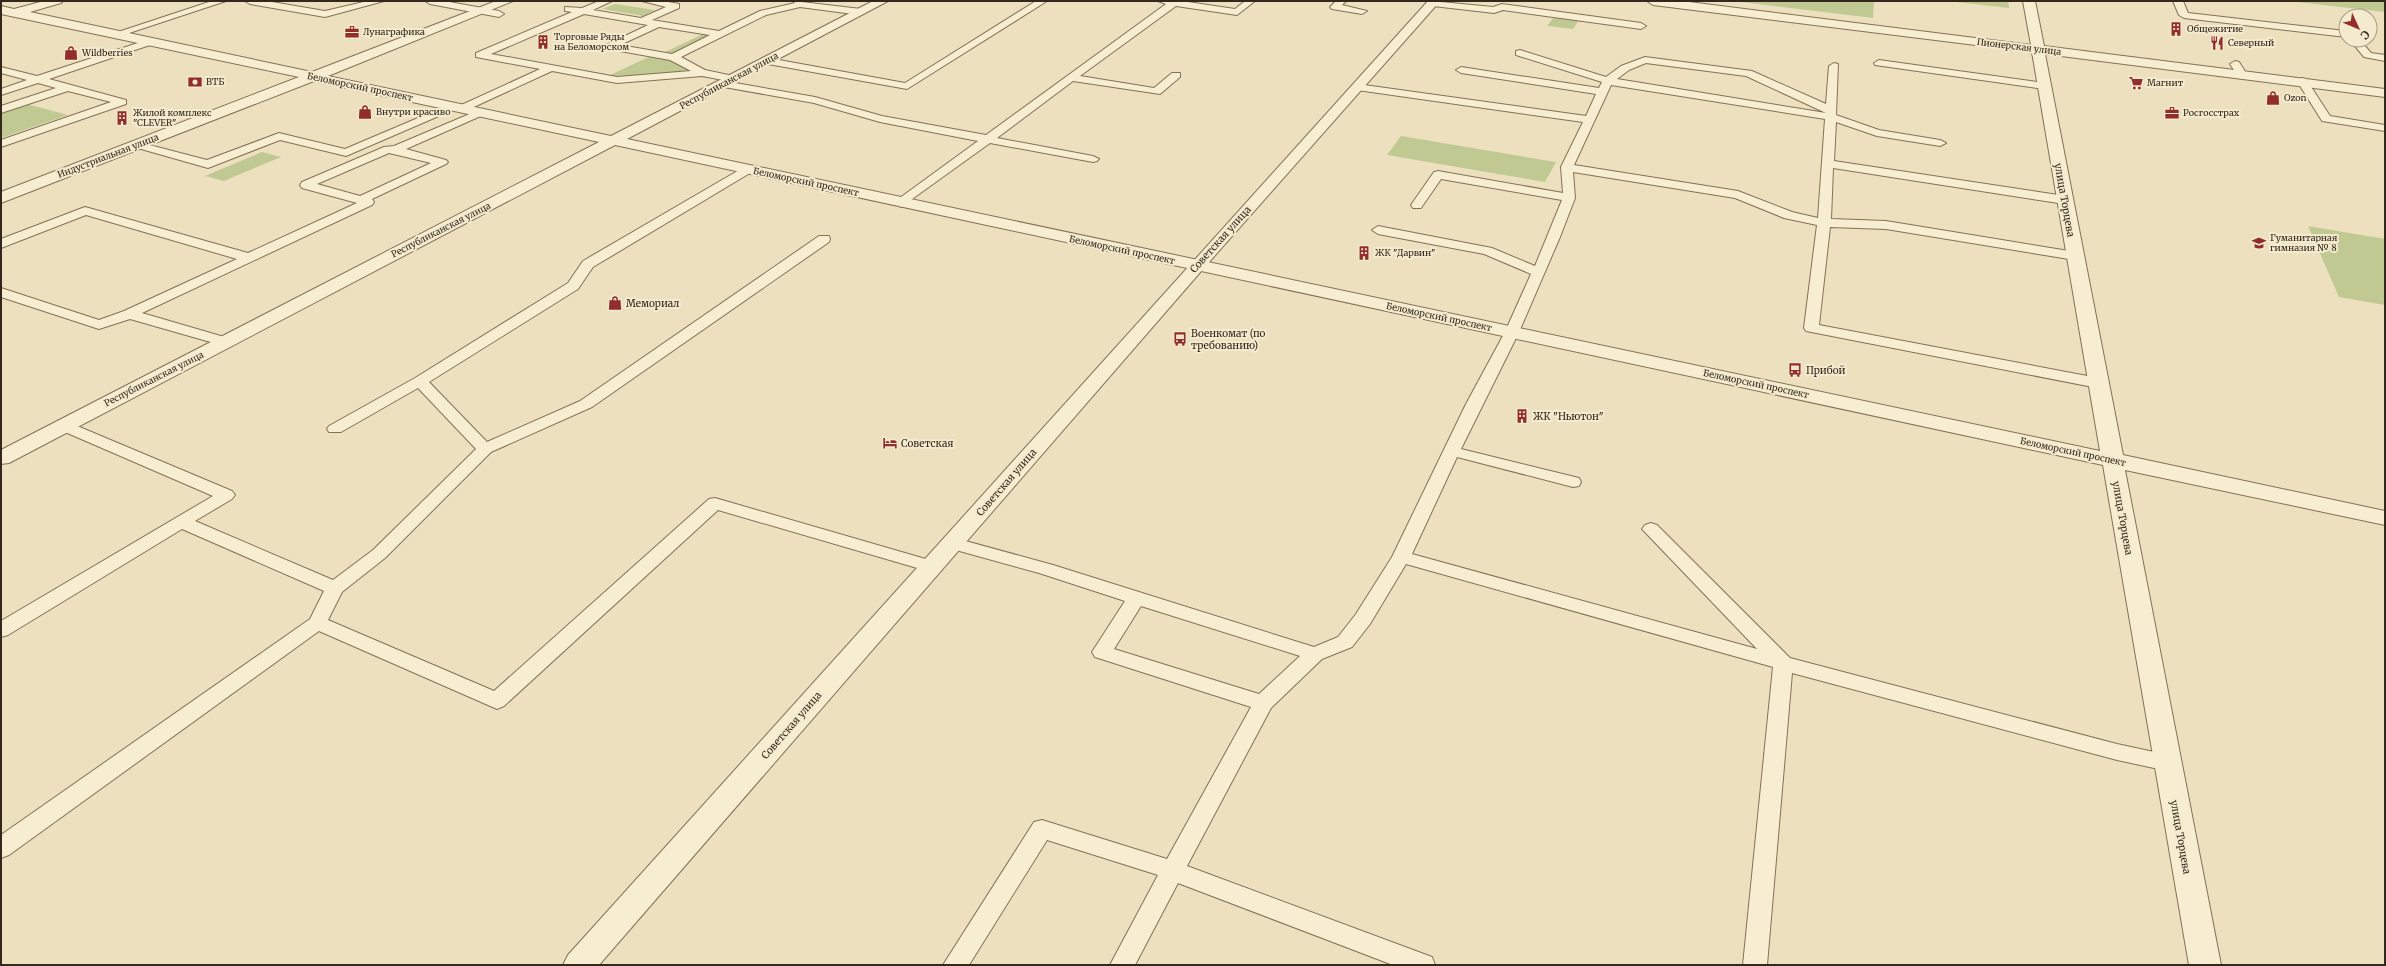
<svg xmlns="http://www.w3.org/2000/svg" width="2386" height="966" viewBox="0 0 2386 966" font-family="Merriweather,serif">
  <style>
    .green { fill: #c1c993 }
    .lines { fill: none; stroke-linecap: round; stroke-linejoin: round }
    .service-casing { stroke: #847158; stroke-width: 2 }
    .minor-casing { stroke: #847158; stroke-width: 2 }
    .tertiary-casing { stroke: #847158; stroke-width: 2 }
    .service { fill: #f7edd1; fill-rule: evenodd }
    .minor { fill: #f7edd1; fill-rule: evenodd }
    .tertiary { fill: #f7edd1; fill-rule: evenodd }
    .labels { text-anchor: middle; stroke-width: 4; stroke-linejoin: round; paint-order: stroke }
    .far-poi-label { font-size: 9px; fill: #34281c; stroke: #f4eace; text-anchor: start }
    .far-street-label { font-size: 9px; fill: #34281c; stroke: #f4eace }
    .street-label { font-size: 10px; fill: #34281c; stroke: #f4eace }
    .poi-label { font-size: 10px; fill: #34281c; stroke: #f4eace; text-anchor: start }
  </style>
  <rect width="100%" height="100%" fill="#ece0bf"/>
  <g class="green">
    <path d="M1734 1H1874L1873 18Z"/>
    <path d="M1948 1H2008L2009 8Z"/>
    <path d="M2288 1H2385V12Z"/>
    <path d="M615 4 655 10 643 16 602 9Z"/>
    <path d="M1554 17 1579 20 1573 29 1547 26Z"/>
    <path d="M703 34 712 36 673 55 663 53Z"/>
    <path d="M653 55 670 58 697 72 622 78 608 76Z"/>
    <path d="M27 104 68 115 1 138V113Z"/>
    <path d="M1401 136 1556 162 1545 182 1387 155Z"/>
    <path d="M262 152 281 157 224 181 205 176Z"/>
    <path d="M2308 226 2385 239V305L2339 297Z"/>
  </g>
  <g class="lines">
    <defs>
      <g id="service">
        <path d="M212 1H226L117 37 109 35Z"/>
        <path d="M245 1H266L325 11 368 1H384L325 17 250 4Z"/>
        <path d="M425 1H444L499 11 504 14 499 17 430 4Z"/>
        <path d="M599 1H612L593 10 641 18 666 7 642 1H663L679 4V8L652 20 719 31 760 11 795 3 793 1 861 9 866 12 861 15 800 7 766 15 681 57 705 70 738 77V81L734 82 702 76 617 83 552 71 465 111H457V107L540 69 476 57V53L572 12 565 11V7L582 8ZM584 14 648 25 604 46 609 49 670 60 691 71 617 77 491 54ZM659 27 710 35 672 54 620 45Z"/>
        <path d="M1036 1H1047L907 89 768 64 763 61 768 58 905 83Z"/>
        <path d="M1158 1H1181L1235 9 1245 1H1255L1237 15 1176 6 1080 76 1154 88 1172 73H1180V77L1160 94 1073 81 997 138 1093 156 1099 159 1097 161 1093 162 990 143 901 207 895 203 897 200 978 141 880 122 814 103 724 87 719 84 724 81 815 97 882 116 986 135 1166 4Z"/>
        <path d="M1336 1H1346L1342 5 1367 11 1362 14 1332 9 1330 7Z"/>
        <path d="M1430 1 1493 7 1502 4 1641 23 1646 26 1641 29 1503 10 1494 13 1433 6 1428 3Z"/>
        <path d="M2173 1H2183L2188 13 2346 31V37L2184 18 2179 15Z"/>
        <path d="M150 39 155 42 153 44 49 79 126 100V104L1 147V140L111 102 68 91 1 113V106L56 88 38 83 1 95V89L27 80 1 73V67L37 76Z"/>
        <path d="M2350 40H2360L2371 53 2385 55V61L2364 57Z"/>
        <path d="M1520 50 1606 77 1621 66 1645 57 1752 71 1826 104 1829 66 1834 63 1838 64 1836 115 1879 130 1940 140 1946 143 1940 146 1877 136 1836 122 1834 161 2065 196 2071 200 2065 204 1833 168 1831 219 1886 221 2075 252 2082 256 2075 260 1886 229 1830 227 1819 325 2098 378 2106 383 2098 388 1806 331 1804 328 1817 225 1784 218 1735 198 1573 172 1575 198 1560 237 1519 332 1461 449 1579 478 1581 482 1579 486 1573 487 1457 457 1412 554 1757 649 1642 529 1645 525 1651 523 1657 525 1790 658 2117 744 2168 755 2176 757 2179 763 2176 769 2168 771 2117 760 1792 673 1767 965H1743L1773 667 1406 564 1370 624 1352 647 1322 659 1271 708 1187 866 1432 957 1435 965H1393L1178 883 1135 965H1110L1158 875 1047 840 969 965H943L1034 822 1042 820 1167 859 1251 707 1095 657 1092 652 1125 601 1039 573 945 547 942 543 945 539 951 537 1053 565 1314 647 1338 637 1356 614 1392 557 1466 404 1505 332 1531 274 1484 254 1378 234 1372 230 1378 226 1492 248 1535 266 1562 200 1441 179 1421 208H1413L1411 205 1434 172 1438 171 1563 193 1561 167 1583 122 1357 90 1352 87 1357 84 1586 116 1596 94 1461 73 1456 70 1461 67 1599 88 1602 82 1516 55V51ZM1646 63 1746 76 1826 113 1617 79 1629 70ZM1611 85 1825 119 1818 218 1792 212 1738 191 1574 165ZM1141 606 1300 656 1259 694 1114 649Z"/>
        <path d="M1879 60 2044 83 2049 86 2044 89 1875 65 1874 63Z"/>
        <path d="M2235 61 2239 62 2246 73 2245 75H2237L2230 64Z"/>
        <path d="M2302 78 2306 79 2330 116 2385 125V131L2322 121 2297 81Z"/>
        <path d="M451 104 456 107 455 109 346 156 280 140 208 168 134 147 132 145 138 142 207 160 279 133 345 149Z"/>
        <path d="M479 110 483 111V115L406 149 446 160 448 162 446 164 372 199 374 202 372 205 142 313 231 339 233 342 231 345H221L130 319 99 329 1 297V288L99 320 124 311 237 259 86 215 1 248V239L85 207 248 253 357 203 302 188 300 185 302 182 384 147 394 146ZM389 153 431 163 360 196 317 184Z"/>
        <path d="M746 166 752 170 750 173 593 267 578 289 429 382 487 442 580 401 819 236H829L830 239 829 242 592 407 491 452 385 558 342 592 328 620 494 691 709 499 715 498 936 562 939 566 936 570 930 572 924 570 718 510 504 706 497 709 319 631 9 855 1 858V835L310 619 324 591 182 529 8 635 1 637V621L213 496 58 429 56 426 58 423H70L232 491 235 495 232 499 195 521 333 580 373 550 476 449 418 388 341 432H329L327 429 329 426 415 378 568 283 583 261Z"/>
      </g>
      <path id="minor" d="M44 1H63L61 3 30 12 312 72 496 1H513L328 76 611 136 873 1H888L627 139 2100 451 2032 52 1653 5 1647 1H1681L2031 45 2023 1H2035L2044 46 2385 89V97L2045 54 2123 455 2385 511V525L2125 470 2221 965H2189L2103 465 615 145 9 463 1 464V450L599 142 314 81 1 203V192L299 77 1 14V6L14 9Z"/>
      <path id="tertiary" d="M1428 1H1440L1203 269 599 965H563L568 955Z"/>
    </defs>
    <use href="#service" class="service-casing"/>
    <use href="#minor" class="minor-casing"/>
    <use href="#tertiary" class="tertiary-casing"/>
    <use href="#service" class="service"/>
    <use href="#minor" class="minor"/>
    <use href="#tertiary" class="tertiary"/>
  </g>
  <defs>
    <symbol id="building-bare" viewBox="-9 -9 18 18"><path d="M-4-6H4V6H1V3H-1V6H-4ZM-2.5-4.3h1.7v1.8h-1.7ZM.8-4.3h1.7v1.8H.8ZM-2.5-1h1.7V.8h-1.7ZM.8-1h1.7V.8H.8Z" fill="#912d2a" stroke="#f4eace" stroke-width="2.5" paint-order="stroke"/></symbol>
    <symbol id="office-bare" viewBox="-9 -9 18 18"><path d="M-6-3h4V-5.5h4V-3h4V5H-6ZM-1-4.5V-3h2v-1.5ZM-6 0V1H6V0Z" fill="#912d2a" stroke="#f4eace" stroke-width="2.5" paint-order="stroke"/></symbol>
    <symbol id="restaurant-bare" viewBox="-9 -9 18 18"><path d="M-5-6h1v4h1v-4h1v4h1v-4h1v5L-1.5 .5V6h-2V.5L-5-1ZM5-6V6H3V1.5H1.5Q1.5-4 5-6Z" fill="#912d2a" stroke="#f4eace" stroke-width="2.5" paint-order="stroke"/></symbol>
    <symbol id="shop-bare" viewBox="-9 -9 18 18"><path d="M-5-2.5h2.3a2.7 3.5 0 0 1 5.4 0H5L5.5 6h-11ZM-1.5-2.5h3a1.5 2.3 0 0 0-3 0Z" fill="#912d2a" stroke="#f4eace" stroke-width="2.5" paint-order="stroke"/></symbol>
    <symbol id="bank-bare" viewBox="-9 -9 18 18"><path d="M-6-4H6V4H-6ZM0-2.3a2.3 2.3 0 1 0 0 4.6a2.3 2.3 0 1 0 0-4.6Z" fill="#912d2a" stroke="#f4eace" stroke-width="2.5" paint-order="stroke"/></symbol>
    <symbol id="supermarket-bare" viewBox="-9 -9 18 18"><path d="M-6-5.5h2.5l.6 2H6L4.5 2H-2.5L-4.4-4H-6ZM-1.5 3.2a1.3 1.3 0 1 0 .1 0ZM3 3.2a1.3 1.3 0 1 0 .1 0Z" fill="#912d2a" stroke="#f4eace" stroke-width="2.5" paint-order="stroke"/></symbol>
    <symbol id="school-bare" viewBox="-9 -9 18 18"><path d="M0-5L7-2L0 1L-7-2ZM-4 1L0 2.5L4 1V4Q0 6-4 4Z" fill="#912d2a" stroke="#f4eace" stroke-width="2.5" paint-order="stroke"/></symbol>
    <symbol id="bus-bare" viewBox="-9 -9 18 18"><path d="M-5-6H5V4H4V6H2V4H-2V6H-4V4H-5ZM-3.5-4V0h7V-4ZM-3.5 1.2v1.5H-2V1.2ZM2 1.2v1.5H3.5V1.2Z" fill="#912d2a" stroke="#f4eace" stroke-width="2.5" paint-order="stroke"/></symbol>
    <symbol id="hotel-bare" viewBox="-9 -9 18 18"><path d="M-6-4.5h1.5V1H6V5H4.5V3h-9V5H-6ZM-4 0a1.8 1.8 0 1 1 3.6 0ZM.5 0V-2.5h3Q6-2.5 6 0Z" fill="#912d2a" stroke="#f4eace" stroke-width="2.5" paint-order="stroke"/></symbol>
  </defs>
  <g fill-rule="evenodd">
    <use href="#building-bare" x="2166" y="19" width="20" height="20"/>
    <use href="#office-bare" x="342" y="22" width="20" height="20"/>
    <use href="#building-bare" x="533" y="32" width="20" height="20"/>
    <use href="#restaurant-bare" x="2207" y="33" width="20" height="20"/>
    <use href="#shop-bare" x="61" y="43" width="20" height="20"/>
    <use href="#bank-bare" x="185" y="72" width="20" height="20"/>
    <use href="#supermarket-bare" x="2126" y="73" width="20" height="20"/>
    <use href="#shop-bare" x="2263" y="88" width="20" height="20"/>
    <use href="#shop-bare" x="355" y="102" width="20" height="20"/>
    <use href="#office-bare" x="2162" y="103" width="20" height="20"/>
    <use href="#building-bare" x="112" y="108" width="20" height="20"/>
    <use href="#school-bare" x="2249" y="233" width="20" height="20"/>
    <use href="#building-bare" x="1354" y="243" width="20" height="20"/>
    <use href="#shop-bare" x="605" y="293" width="20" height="20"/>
    <use href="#bus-bare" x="1170" y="329" width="20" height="20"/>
    <use href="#bus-bare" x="1785" y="360" width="20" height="20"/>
    <use href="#building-bare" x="1512" y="406" width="20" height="20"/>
    <use href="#hotel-bare" x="880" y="433" width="20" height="20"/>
  </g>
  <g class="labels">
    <g class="far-poi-label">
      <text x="2187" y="32">Общежитие</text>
      <text x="363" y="35">Лунаграфика</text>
      <text x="554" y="40">Торговые Ряды<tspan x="554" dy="10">на Беломорском</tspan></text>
      <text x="2228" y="46">Северный</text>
      <text x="82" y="56">Wildberries</text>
      <text x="206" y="85">ВТБ</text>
      <text x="2147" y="86">Магнит</text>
      <text x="2284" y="101">Ozon</text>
      <text x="376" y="115">Внутри красиво</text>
      <text x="133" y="116">Жилой комплекс<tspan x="133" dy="10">"СLEVER"</tspan></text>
      <text x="2183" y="116">Росгосстрах</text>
      <text x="2270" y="241">Гуманитарная<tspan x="2270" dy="10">гимназия № 8</tspan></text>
      <text x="1375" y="256">ЖК "Дарвин"</text>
    </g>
    <g class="far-street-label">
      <text transform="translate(2019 47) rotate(7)" y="3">Пионерская улица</text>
      <text transform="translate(729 81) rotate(-28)" y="3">Республиканская улица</text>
      <text transform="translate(360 87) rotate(12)" y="3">Беломорский проспект</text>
      <text transform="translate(108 156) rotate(-21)" y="3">Индустриальная улица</text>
      <text transform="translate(806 182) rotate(12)" y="3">Беломорский проспект</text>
      <text transform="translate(441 230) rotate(-27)" y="3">Республиканская улица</text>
      <text transform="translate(1122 250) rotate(12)" y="3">Беломорский проспект</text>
      <text transform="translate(1439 317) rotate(12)" y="3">Беломорский проспект</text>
      <text transform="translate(154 379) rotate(-27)" y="3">Республиканская улица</text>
      <text transform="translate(1756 384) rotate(12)" y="3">Беломорский проспект</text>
      <text transform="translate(2073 452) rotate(12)" y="3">Беломорский проспект</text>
    </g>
    <g class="street-label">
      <text transform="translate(2065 200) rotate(80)" y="4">улица Торцева</text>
      <text transform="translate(1220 239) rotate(-48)" y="4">Советская улица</text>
      <text transform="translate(1006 482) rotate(-49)" y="4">Советская улица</text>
      <text transform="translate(2123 518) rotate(80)" y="4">улица Торцева</text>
      <text transform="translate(791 725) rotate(-49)" y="4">Советская улица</text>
      <text transform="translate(2181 837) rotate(80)" y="4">улица Торцева</text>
    </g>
    <g class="poi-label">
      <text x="626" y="307">Мемориал</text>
      <text x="1191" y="337">Военкомат (по<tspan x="1191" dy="12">требованию)</tspan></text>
      <text x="1806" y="374">Прибой</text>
      <text x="1533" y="420">ЖК "Ньютон"</text>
      <text x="901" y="447">Советская</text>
    </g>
  </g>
  <rect width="2386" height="966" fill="none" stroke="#34281c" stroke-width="4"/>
  <g transform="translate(2358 28) rotate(134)"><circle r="19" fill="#f4eace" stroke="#a79c87"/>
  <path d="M0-3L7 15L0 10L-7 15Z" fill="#912d2a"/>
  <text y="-6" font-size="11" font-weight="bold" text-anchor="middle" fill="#34281c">С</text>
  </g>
</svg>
